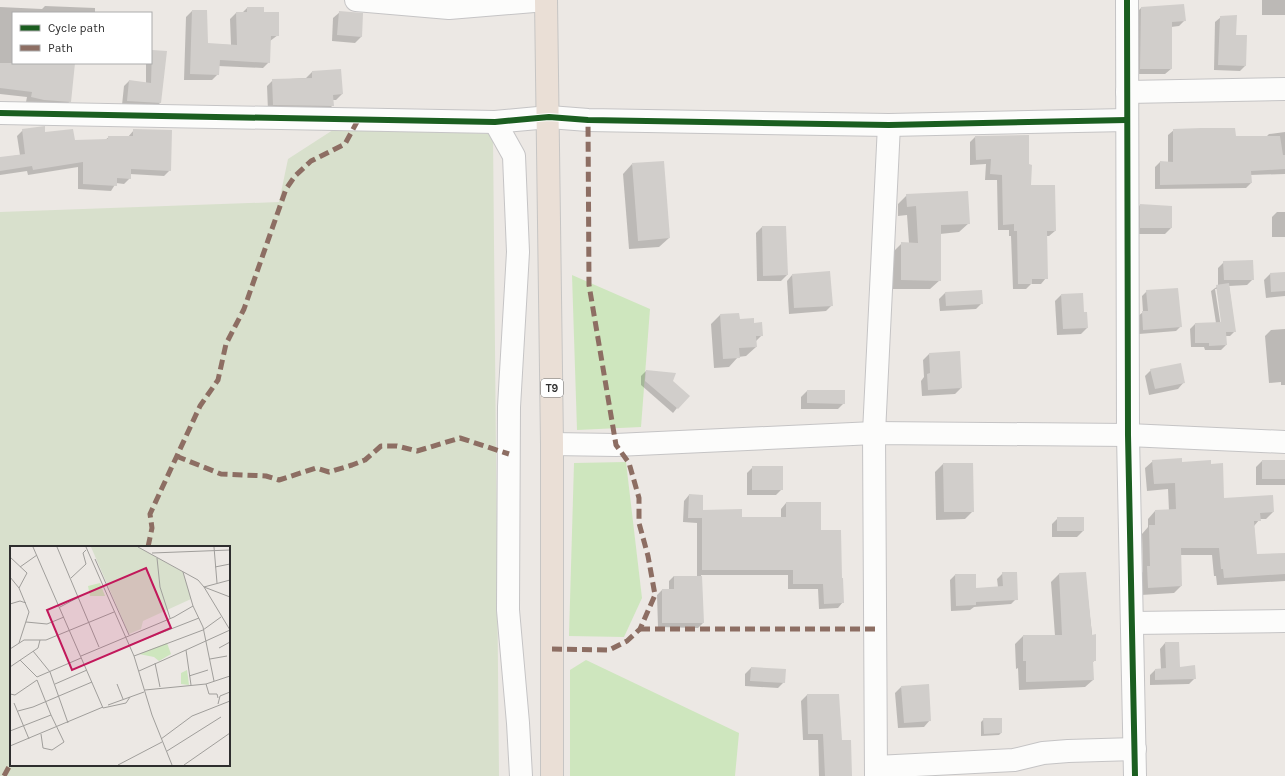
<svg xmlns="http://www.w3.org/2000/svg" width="1285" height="776" viewBox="0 0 1285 776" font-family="Karla,sans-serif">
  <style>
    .green { fill: #cee6be }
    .cemetery { fill: #d8e0cc; fill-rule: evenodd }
    .shadow { fill: #0003; fill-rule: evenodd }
    .building { fill: #d1cecb }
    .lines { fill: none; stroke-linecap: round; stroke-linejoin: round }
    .minor-casing { stroke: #c5c4c5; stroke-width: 24 }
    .highway-casing { stroke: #c6c5c4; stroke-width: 24 }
    .minor { stroke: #fcfcfb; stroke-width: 22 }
    .highway { stroke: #eadfd6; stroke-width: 22 }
    .quiet { stroke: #8d6e63; stroke-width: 5; stroke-dasharray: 10 5; stroke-linecap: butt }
    .cycleway-casing { stroke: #fff; stroke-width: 8 }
    .cycleway { stroke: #1b5e20; stroke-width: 6 }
    .labels { text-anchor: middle; stroke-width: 4; stroke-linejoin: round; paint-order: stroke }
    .shield { fill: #fff; stroke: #6d6d6d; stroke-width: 1 }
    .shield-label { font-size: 11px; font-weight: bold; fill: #2e2e2e }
    .inset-road { fill: none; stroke: #a09e9b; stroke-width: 1 }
    .view { fill: #c2185b; fill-opacity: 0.15; stroke: #c2185b; stroke-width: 2 }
    .inset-edge { fill: none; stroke: #2e2e2e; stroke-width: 2 }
  </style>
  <rect width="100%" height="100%" fill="#ece8e4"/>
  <g class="green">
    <path d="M572 275 650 309 641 427 577 430Z"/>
    <path d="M626 462 642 598 624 637 569 636 574 463Z"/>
    <path d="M586 660 739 733 735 776H570V670Z"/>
  </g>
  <path class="cemetery" d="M336 128 493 134 499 776H0V212L279 202 288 159ZM11 547H229V765H11Z"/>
  <g class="shadow">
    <rect x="1262" y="0" width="23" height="15"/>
    <path d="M45 6 95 8V13H13V63H74L70 101 65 107 26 102 27 97 0 94V7L42 9Z"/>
    <path d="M247 8 263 13 278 35 270 41 269 62 263 68 218 66V74L212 80H184L186 17 192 11 207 44 231 45 230 19 236 13H242Z"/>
    <path d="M1141 8 1185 20 1179 26 1171 27V69L1165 74H1134L1135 14Z"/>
    <path d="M340 12 362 14 361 37 355 43 332 41 333 18Z"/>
    <path d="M1221 17 1235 36 1245 66 1240 71 1214 70 1215 22Z"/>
    <path d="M152 51H166L160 103 154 108 122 105 124 86 129 81 146 83V63H151Z"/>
    <path d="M312 72 342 94 336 100H333V105L327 111H268L267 86 273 80 306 78Z"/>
    <path d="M23 130 44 133 74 141 105 140 109 137H128L134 130 170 170 164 176 130 174V178L124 184 116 183 111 191 78 189V167L28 175 27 171 0 175V158L20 155 17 136Z"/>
    <path d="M1174 130 1235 137H1266L1269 134 1285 132V174L1250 175 1251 183 1246 188 1155 189V167L1160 162 1168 163V135Z"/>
    <path d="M975 137 1030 186 1055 231 1049 236H1046V278L1041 284H1031L1026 289H1013L1011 236H1009V230H998L997 180H985L986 164 970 165V142Z"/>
    <path d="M632 164 669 238 659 247 629 249 623 174Z"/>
    <path d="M907 195 969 223 959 232 940 234V280L930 289H892V253L902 243H909L907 215 898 216V204Z"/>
    <path d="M1140 205 1171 228 1165 234H1134V211Z"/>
    <path d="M1277 212H1285V237H1272V217Z"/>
    <path d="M762 227 787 275 781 281H757L756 233Z"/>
    <path d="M1224 262 1253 279 1247 285 1229 286 1235 331 1230 336H1226V345L1221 350H1205L1204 347H1191L1190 329 1195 324 1216 323 1211 291 1218 286V268ZM1215 289H1217L1223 327H1221Z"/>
    <path d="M1285 273V296L1266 298 1264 280 1270 274Z"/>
    <path d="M792 275 832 305 826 311 789 314 787 281Z"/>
    <path d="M1147 291 1181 326 1176 331 1139 334 1137 317 1143 312 1142 296Z"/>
    <path d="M945 293 982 303 976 309 940 311 939 299Z"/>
    <path d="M1061 295 1083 313 1087 328 1081 334 1057 335 1055 301Z"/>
    <path d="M720 315 753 324 762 335 755 342 756 347 746 356 738 357 729 367 714 368 711 324Z"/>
    <path d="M1285 329V385H1281V382L1269 383 1265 336 1271 330Z"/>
    <path d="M929 354 961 388 955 394 922 396 921 381 924 377 923 360Z"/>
    <path d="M1151 370 1184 382 1178 389 1149 395 1145 376Z"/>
    <path d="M646 371 671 381 677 408 673 413 641 385V376Z"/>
    <path d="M807 391 844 403 838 409H801V397Z"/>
    <path d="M1153 461 1210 465 1223 499 1273 512 1266 519H1260L1254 526 1256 555 1285 554V581L1217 585 1216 576H1214L1212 555H1180L1181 586 1174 593 1141 595 1140 574 1143 572 1142 534 1148 527V519L1155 511H1169L1168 489 1147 491 1145 468Z"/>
    <path d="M1262 461H1285V485H1256V467Z"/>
    <path d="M943 464 973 511 965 519 936 520 935 472Z"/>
    <path d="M753 467 782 489 776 495H747V473Z"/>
    <path d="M689 495 702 511 741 518H781V509L786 503 820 531 841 579 843 602 838 608 819 609 818 589H788V575H701L703 623 698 628 658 627 657 595 662 590H669V581L674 576 697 577V523L683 522 684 501Z"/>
    <path d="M1058 518 1083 531 1077 537H1052V524Z"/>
    <path d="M1003 573 1016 599 1011 604 974 607 970 610 951 611 950 580 955 575 975 589 998 587 997 579Z"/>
    <path d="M1085 573 1095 660 1092 663 1093 680 1085 687 1019 690 1018 668 1016 669 1015 644 1023 636H1055L1051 582 1059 574Z"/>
    <path d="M1165 643 1179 668 1195 678 1189 684 1150 685V675L1155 670 1161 669 1160 649Z"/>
    <path d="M751 668 784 682 778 688 745 686V674Z"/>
    <path d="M901 687 930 720 924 727 898 728 895 693Z"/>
    <path d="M807 695 840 715 841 742 851 776H819L818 740H803L801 701Z"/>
    <path d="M984 719 1001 733 999 735 981 736V722Z"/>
  </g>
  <g class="building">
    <path d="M1184 4 1186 21 1172 22V69H1140L1141 7Z"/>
    <path d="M247 7H264V12H279V36H271L270 63 220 60 219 75 190 74 192 10H207L208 43 237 45 236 12H247Z"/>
    <path d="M339 11 363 13 362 37 337 35Z"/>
    <path d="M1237 15 1236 35H1247L1246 66 1218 65 1220 16Z"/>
    <path d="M152 50 167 51 161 103 127 101 129 80 151 83Z"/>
    <path d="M0 63H75L71 102 44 100 31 97 32 92 0 88Z"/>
    <path d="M341 69 343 94 333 95 334 106 273 105 272 79 312 78V71Z"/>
    <path d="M45 126V132L73 129 75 140 108 139V136H133V129L172 130 171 171 131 169V179L117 178V186L83 184V162L33 170 32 166 0 171V157L25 154 22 129Z"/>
    <path d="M1201 128H1235L1236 136H1280L1283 155H1285V169L1251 171 1252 183 1160 185V161L1173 162V129Z"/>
    <path d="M1029 135V164L1032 165 1031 185H1055L1056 231H1047L1048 279H1032V284H1018L1017 231H1014V224L1003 225 1002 175 990 174 991 159 976 160 975 136Z"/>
    <path d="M664 161 670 238 638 241 632 163Z"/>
    <path d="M968 191 970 224 941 225V281L901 280V242L918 243 916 206 907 207 906 194Z"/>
    <path d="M1140 204 1172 206V228H1140Z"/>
    <path d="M762 226H786L788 275 763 276Z"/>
    <path d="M1253 260 1254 280H1224L1223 261Z"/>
    <path d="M830 271 833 306 794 308 792 274Z"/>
    <path d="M1285 272V291L1271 292 1270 273Z"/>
    <path d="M1229 283 1236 332H1226L1227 345 1209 346V343H1195V323L1221 322 1216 285Z"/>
    <path d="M1178 288 1182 327 1143 330 1142 311H1148L1146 290Z"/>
    <path d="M982 290 983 304 946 306 945 292Z"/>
    <path d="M1083 293 1084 312H1087L1088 328 1063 329 1061 294Z"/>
    <path d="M739 313 740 319 754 318V323L762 322 763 336H756L757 347 739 348 740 358 723 359 720 314Z"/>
    <path d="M960 351 962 388 928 390 927 374 930 373 929 353Z"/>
    <path d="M1181 363 1185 383 1155 389 1150 369Z"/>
    <path d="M646 370 676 373 673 381 690 396 678 409 645 381Z"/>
    <path d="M807 390H845V404L807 403Z"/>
    <path d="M1182 458V462L1211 460V464L1223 463 1224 498 1273 495 1274 512 1260 513 1261 521H1254L1257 554 1285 553V574L1224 578 1223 569H1221L1219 548H1181L1182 586 1148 588 1147 566H1150L1149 525H1155V510L1176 509 1175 483 1154 484 1152 460Z"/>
    <rect x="1262" y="460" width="23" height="19"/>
    <path d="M943 463H973L974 512H944Z"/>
    <rect x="752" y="466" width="31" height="24"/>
    <path d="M689 494 703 495V510L742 509V517H786V502H821V530H841L842 578H843L844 603 824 604 823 584H793V570H702V518H688Z"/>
    <rect x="1057" y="517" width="27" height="14"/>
    <path d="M1002 572H1017L1018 600 976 602V605L956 606 955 574H976V588L1003 586Z"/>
    <path d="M1086 572 1092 635 1096 634V661H1093L1094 680 1026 682V661H1023V635H1062L1059 573Z"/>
    <path d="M674 576H702L704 623H662V589H674Z"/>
    <path d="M1165 642H1179L1180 667 1195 665 1196 679 1155 680V669L1166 668Z"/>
    <path d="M751 667 786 669 785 683 750 681Z"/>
    <path d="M929 684 931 721 904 723 901 686Z"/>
    <path d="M807 694H839L842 740H851L852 776H825L823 734H808Z"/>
    <path d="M983 718H1002V733L984 734Z"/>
  </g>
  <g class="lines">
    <defs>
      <g id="minor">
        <path d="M356 0 449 8 546 0"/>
        <path d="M1127 0 1128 435 1135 776"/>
        <path d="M1127 92 1285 89"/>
        <path d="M0 113 495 122 549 117 588 120 889 125 1127 120"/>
        <path d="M495 122 514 156 518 252 509 407 508 610 518 723 521 776"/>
        <path d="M552 444 616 445 874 433 1128 435 1285 442"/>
        <path d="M1132 623 1285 621"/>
        <path d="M876 767 1014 760 1043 753 1068 751 1135 749"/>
        <path d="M876 776 874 433 889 125"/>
      </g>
      <path id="highway" d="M546 0 552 444V776"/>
    </defs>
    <use href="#minor" class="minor-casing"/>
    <use href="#highway" class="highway-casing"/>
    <use href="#minor" class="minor"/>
    <use href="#highway" class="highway"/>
    <g class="quiet">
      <path d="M176 456 221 474 266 476 279 480 316 468 329 472 352 465 365 460 381 446H397L417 451 460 438 509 454"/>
      <path d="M148 547 152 528 150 514 200 406 218 380 226 344 244 309 286 189 295 176 311 161 345 144 358 120"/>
      <path d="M640 629H875"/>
      <path d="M552 649 609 650 627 641 640 629 655 595 648 556 639 523V498L629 463 616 445 589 285 588 120"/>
      <path d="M4 776 11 763"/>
    </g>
    <defs>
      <g id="cycleway">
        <path d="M1127 0 1128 435 1135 776"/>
        <path d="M0 113 495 122 549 117 588 120 889 125 1127 120"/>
      </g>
    </defs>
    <use href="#cycleway" class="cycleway-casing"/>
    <use href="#cycleway" class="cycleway"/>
  </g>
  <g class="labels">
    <rect class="shield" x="541" y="379" width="22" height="18" rx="3"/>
    <g class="shield-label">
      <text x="552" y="392">T9</text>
    </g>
  </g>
  <g transform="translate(10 546)">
    <rect width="220" height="220" fill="#ece8e4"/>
    <path d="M90 37 95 50H80L78 40ZM157 97 161 108 149 115 144 111 129 108ZM177 124 179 139 171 138V127Z" fill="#cee6be"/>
    <path d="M81 1H128L173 26 181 53 133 75 131 83 119 88Z" fill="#d8e0cc"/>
    <path class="inset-road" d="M23 1 93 162 116 157 120 151M47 1 89 101M76 1 124 110 142 169 162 219M128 1 188 34 194 41 220 51M204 1 207 37M142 7 220 4M0 11 17 27 9 42M147 12 150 41 160 72M85 13 119 89M10 21 27 9M205 21 220 18M0 31 9 42 19 66 9 97M61 32 76 18 73 7 76 4M220 34 194 41 220 84M0 58 10 55 16 57M183 60 193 81 204 135M50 61 69 51M16 76 37 78 54 71M120 99 189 72M209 102 220 96M0 103 14 94H36L104 66M23 105 40 126 58 177M71 110 164 71 183 60 173 26M124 110 193 84 211 71M200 113 217 110M10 114 27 131 71 112M145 117 150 141M0 121 28 102 30 94M129 125 176 104M179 130 198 124M45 138 77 124M107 138 113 153M196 138 199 148H207L208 152M181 139 176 104 220 84M135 144 196 138 220 130M0 148 5 149 27 134M4 157 19 193M208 158 210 150 220 146M98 159 134 146M8 165 23 161 82 136M0 185 41 169 27 134M31 188 33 202 42 204 54 196 41 169M151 193 182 170 220 155M0 200 93 161M157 205 211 171M108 219 152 196M174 219 220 187"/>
    <path class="view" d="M136 22 161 82 62 124 37 64Z"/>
    <rect width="220" height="220" class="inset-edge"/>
  </g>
  <rect x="12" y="12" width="140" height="52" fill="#ffffff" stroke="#ababab"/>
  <rect x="20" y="25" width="20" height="6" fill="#1b5e20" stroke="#ababab"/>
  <text x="48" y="32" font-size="12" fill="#2e2e2e">Cycle path</text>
  <rect x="20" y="45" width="20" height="6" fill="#8d6e63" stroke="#ababab"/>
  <text x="48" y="52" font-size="12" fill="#2e2e2e">Path</text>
</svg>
